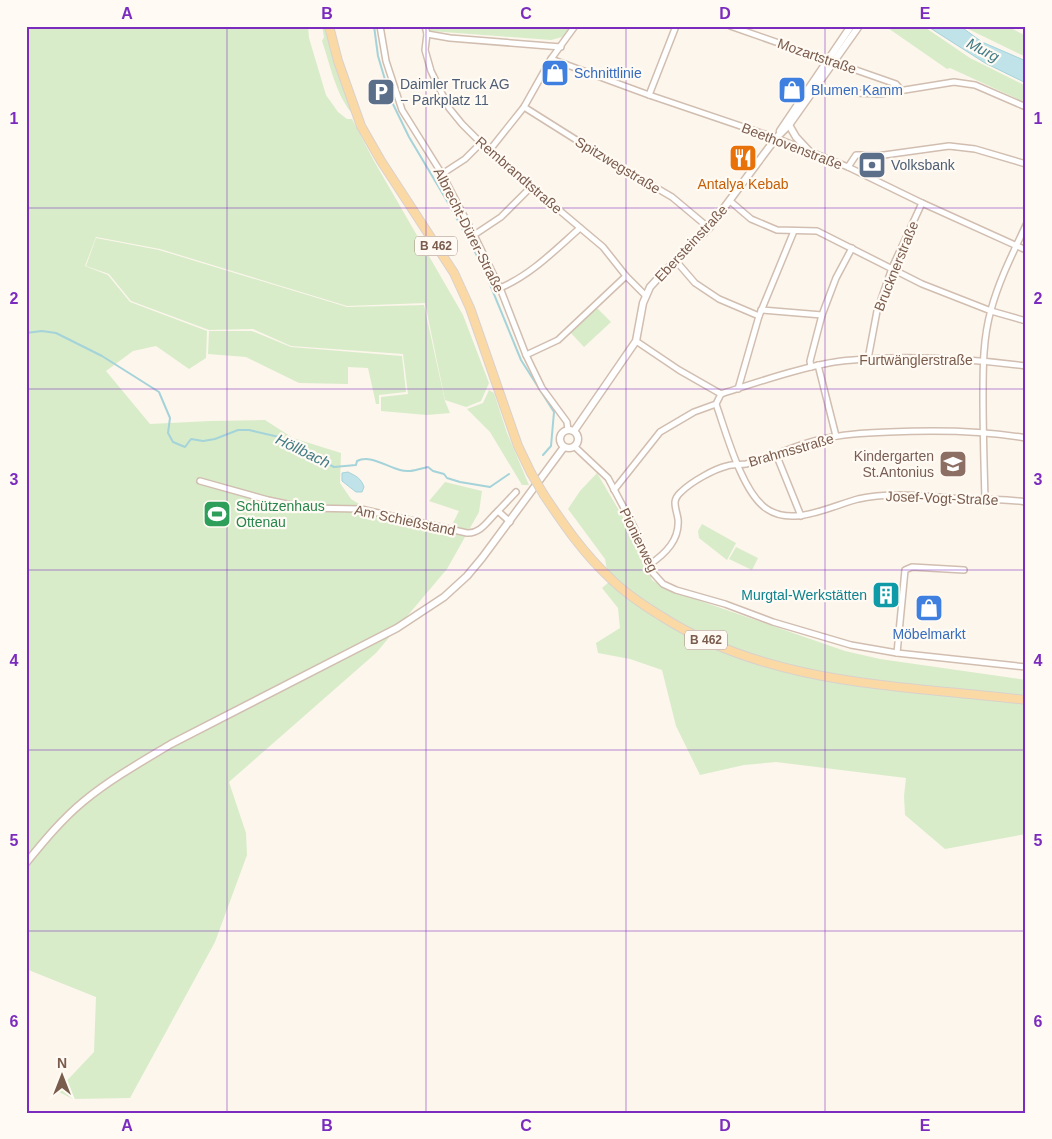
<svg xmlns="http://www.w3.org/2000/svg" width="1052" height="1139" viewBox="0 0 1052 1139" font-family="Arial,sans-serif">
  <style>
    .green { fill: #d8ecc9 }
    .water { fill: #bfe3e8; stroke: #a5d3da }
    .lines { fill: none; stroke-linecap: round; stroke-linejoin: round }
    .stream { stroke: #a5d3da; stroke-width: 2 }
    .minor-casing { stroke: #d1beb0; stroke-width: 8 }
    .tertiary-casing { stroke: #d1beb0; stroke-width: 9 }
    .primary-casing { stroke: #dad1cd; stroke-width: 10 }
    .minor { stroke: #fff; stroke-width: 5 }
    .tertiary { stroke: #fff; stroke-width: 6 }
    .primary { stroke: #fbd9a5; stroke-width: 8 }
    .primary-bridge-casing { stroke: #dad1cd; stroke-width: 10; stroke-linecap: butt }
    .primary-bridge { stroke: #fbd9a5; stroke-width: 8 }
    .grid { fill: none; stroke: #7b2cbf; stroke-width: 1; stroke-opacity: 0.55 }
    .labels { text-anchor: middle; stroke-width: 4.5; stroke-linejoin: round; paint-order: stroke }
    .shield { fill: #fffaf3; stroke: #a28b7f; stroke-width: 1 }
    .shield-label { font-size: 12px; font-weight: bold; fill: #7a5c4d }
    .street-label { font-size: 14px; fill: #7a5c4d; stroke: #fffaf3 }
    .shop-label { font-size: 14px; fill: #366cbe; stroke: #fffaf3; text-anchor: start }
    .service-label { font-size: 14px; fill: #4e5e75; stroke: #fffaf3; text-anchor: start }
    .food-label { font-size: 14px; fill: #c56008; stroke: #fffaf3 }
    .education-label { font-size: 14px; fill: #785e54; stroke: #fffaf3; text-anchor: end }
    .leisure-label { font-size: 14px; fill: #27864d; stroke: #fffaf3; text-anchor: start }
    .culture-label { font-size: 14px; fill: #0d838f; stroke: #fffaf3; text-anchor: end }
    .water-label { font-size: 15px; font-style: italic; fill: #437c86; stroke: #fffaf3 }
    .neatline { fill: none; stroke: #7b2cbf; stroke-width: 2 }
    .grid-label { font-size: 16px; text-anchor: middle; font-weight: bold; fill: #7b2cbf }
  </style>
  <rect width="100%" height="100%" fill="#fdf6ec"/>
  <g class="green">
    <path d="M26 26H308L309 38 326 95 338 112 347 119H352L374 161 463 315 489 383 481 401 466 407 445 400 425 303 347 306 160 249 96 237 85 266 108 275 130 302 207 331 206 358 189 369 156 346 133 351 106 371 150 424 210 421 265 420 293 438 341 453 340 483 351 499 385 520 448 533 459 511 429 501 445 482 482 491 479 512 447 569 376 653 229 782 246 833 247 855 215 942 130 1098 73 1099 57 1091 94 1052 96 997 26 969Z"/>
    <path d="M322 26H326L343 87 355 116C337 100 330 64 322 41L324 37Z"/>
    <path d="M429 26H571L562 37 551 40 430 31Z"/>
    <path d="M885 26H923L970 58 1026 86V103L950 68 947 69Z"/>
    <path d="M962 26H1007L1026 36V57Z"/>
    <path d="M96 238 159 250 347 307 424 305 445 401 450 413 427 415 381 411V397L408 394 403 354 291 346 253 329 209 330 131 301 109 274 86 266Z"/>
    <path d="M596 307 611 322 584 347 570 332Z"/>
    <path d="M209 331H252L291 347 402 356 406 392 379 395V404H376L368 368 348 367V384L299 383 246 357 208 354Z"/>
    <path d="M489 390 494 393 507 433 529 485H522L490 432 467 409 483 403Z"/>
    <path d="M597 473 637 541 652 580 666 589 845 651 880 659 1026 680V834L945 849 905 815 904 796 906 778 776 762 744 765 700 775 676 726 662 670 630 659 598 653 596 643 620 628 618 608 602 588 609 582 605 559 568 509 580 491Z"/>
    <path d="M702 524 736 543 727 560 699 538 698 531Z"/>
    <path d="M736 547 758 558 752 570 729 559Z"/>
  </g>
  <g class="water">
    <path d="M927 26H960L982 42 1026 61V83L985 63Z"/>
    <path d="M348 472C356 476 361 478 364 487L362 492H356L342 481V473Z"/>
  </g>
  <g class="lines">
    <g class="stream">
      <path d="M374 26 378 56 391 100 409 137 450 206 482 265 521 360 554 412 551 446 543 455"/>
      <path d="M26 333 42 331 56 333 102 356 159 392 170 418 168 433 173 442 185 447 191 439 203 441 215 439 238 430H249L279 437 288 443 334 467 356 465 357 461C370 454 387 467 400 470 410 473 418 469 428 467L433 471 444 474 447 478 460 482 490 487 509 474"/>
    </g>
    <defs>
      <g id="minor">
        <path d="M380 26 386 61 402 110 442 174 474 235 500 288 526 355 542 388 567 422 568 430"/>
        <path d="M425 26 427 34 425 50 431 71 449 108 462 124 489 151 603 247 626 276 645 295"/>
        <path d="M730 26 896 84 901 90"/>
        <path d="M427 34 450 38 561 47"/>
        <path d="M551 59 649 95 776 138 848 167 922 203 1026 250"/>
        <path d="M829 92 880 94 954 82 975 85 1026 107"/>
        <path d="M649 95 676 26"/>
        <path d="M524 107 605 158 672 197 709 228"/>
        <path d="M489 151 524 107 551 59 575 26"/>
        <path d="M848 167 856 155H884L949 146 975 149 1026 164"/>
        <path d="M442 174 465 159 481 143"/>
        <path d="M730 201 751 219 777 230 817 231 922 284 991 311 1026 321"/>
        <path d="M474 235 501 217 531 187"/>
        <path d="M676 261 695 283 719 299 759 316"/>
        <path d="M500 288C531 275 555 250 580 228"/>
        <path d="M761 310 822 315"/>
        <path d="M636 341 679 370 721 394 716 404C726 432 742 493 767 509 793 527 831 506 858 499 893 491 929 497 965 499 985 499 1006 499 1026 502"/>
        <path d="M526 355 558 340 626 276"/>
        <path d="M868 359 877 311 892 268 922 203"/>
        <path d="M818 365 836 436"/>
        <path d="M811 367 810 361 822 315 836 278 852 248"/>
        <path d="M738 389 759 316 794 231"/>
        <path d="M721 394C755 383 789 371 824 364 845 359 867 359 889 358 935 357 980 360 1026 366"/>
        <path d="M574 446 608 478 634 527 653 573 663 584 676 590 725 604 773 622 851 645 897 653 1026 667"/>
        <path d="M776 454 801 516"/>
        <path d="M200 481 268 500 306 508 361 509 467 533C481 534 488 520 498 511L510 522"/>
        <path d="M614 490 660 432 694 412 716 404"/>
        <path d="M985 499C984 465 983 431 983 397 983 367 983 338 991 310 999 280 1013 253 1026 225"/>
        <path d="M498 511 516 492"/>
        <path d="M649 565C665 554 680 540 678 519 676 507 671 501 681 492 691 482 714 469 727 466 733 464 740 465 746 464 770 458 793 446 818 440 842 434 865 433 889 432 935 430 981 430 1026 438"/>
        <path d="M897 653 905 570 912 567 964 570"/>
      </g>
      <g id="tertiary">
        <path d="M789 125 796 137 810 152"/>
        <path d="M780 131 851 26"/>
        <circle cx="569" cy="439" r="9"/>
        <path d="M574 431 636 341 643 303 650 287 661 275 709 228 776 138 789 125 859 26"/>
        <path d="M26 863C44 841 62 819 84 801 111 779 141 762 171 744L397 628 444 597 467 576 482 558 564 447"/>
      </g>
      <g id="primary">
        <path d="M329 26 338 61 361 126 381 161 454 273 470 308 518 446 531 473"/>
        <path d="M544 495C564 525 584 554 610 578 625 593 643 605 661 616 770 686 902 685 1026 700"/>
      </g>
    </defs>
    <use href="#minor" class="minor-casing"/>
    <use href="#tertiary" class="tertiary-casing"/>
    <use href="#primary" class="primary-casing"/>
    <use href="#minor" class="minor"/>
    <use href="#tertiary" class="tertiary"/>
    <use href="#primary" class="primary"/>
    <defs>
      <path id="primary-bridge" d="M531 473 544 495"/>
    </defs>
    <use href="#primary-bridge" class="primary-bridge-casing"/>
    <use href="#primary-bridge" class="primary-bridge"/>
  </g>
  <path class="grid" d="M227 26V1113M426 26V1113M626 26V1113M825 26V1113M26 208H1026M26 389H1026M26 570H1026M26 750H1026M26 931H1026"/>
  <defs>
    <symbol id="shop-square" viewBox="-11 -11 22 22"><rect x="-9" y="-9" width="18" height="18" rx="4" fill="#3f7fe0" stroke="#fffaf3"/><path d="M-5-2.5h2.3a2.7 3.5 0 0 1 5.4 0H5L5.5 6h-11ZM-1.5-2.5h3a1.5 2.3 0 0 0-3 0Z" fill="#fff"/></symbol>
    <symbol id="parking-square" viewBox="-11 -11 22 22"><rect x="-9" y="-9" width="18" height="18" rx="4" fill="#5c6f8a" stroke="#fffaf3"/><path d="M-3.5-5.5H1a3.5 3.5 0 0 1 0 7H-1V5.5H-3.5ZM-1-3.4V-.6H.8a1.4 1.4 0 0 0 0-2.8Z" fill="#fff"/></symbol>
    <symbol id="restaurant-square" viewBox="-11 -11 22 22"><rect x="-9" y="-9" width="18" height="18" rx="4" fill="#e8710a" stroke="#fffaf3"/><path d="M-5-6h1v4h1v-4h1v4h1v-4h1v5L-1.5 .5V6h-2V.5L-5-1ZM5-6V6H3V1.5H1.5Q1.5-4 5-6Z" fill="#fff"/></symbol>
    <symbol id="bank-square" viewBox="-11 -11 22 22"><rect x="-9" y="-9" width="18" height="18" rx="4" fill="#5c6f8a" stroke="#fffaf3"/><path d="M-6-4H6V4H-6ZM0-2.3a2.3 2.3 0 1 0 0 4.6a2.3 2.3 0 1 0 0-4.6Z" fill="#fff"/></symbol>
    <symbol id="school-square" viewBox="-11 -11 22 22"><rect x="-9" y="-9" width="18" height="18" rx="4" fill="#8d6e63" stroke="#fffaf3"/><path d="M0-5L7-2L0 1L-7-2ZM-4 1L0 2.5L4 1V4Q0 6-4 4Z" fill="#fff"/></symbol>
    <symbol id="stadium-square" viewBox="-11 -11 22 22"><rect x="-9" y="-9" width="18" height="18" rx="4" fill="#2e9e5b" stroke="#fffaf3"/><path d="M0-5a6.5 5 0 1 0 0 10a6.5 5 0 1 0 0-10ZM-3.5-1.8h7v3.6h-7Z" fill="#fff"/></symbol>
    <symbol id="building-square" viewBox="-11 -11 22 22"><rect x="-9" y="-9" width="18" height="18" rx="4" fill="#0f9aa8" stroke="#fffaf3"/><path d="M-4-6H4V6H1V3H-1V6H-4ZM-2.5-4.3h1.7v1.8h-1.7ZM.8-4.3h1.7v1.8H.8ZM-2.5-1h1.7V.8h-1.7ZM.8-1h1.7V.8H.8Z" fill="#fff"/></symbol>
  </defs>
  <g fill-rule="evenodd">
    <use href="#shop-square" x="539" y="57" width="32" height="32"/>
    <use href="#shop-square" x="776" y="74" width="32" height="32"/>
    <use href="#parking-square" x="365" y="76" width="32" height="32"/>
    <use href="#restaurant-square" x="727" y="142" width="32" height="32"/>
    <use href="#bank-square" x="856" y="149" width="32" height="32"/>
    <use href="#school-square" x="937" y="448" width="32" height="32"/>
    <use href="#stadium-square" x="201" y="498" width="32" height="32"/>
    <use href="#building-square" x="870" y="579" width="32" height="32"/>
    <use href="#shop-square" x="913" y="592" width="32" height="32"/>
  </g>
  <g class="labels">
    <g class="shield">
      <rect x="415" y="236.5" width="42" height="19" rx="4"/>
      <rect x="685" y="630.5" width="42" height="19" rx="4"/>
    </g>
    <g class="shield-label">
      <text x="436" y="250">B 462</text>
      <text x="706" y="644">B 462</text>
    </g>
    <g class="street-label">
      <text transform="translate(817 56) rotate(19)" y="5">Mozartstraße</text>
      <text transform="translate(792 146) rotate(21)" y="5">Beethovenstraße</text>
      <text transform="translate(618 165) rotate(31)" y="5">Spitzwegstraße</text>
      <text transform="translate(519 175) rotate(41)" y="5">Rembrandtstraße</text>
      <text transform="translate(469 230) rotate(63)" y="5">Albrecht-Dürer-Straße</text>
      <text transform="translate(691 243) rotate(-47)" y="5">Ebersteinstraße</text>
      <text transform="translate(896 266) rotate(-68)" y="5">Brucknerstraße</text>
      <text x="916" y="365">Furtwänglerstraße</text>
      <text transform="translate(791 450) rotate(-16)" y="5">Brahmsstraße</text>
      <text transform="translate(942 498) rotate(2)" y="5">Josef-Vogt-Straße</text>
      <text transform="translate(405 520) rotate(12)" y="5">Am Schießstand</text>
      <text transform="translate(639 540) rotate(64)" y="5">Pionierweg</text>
    </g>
    <g class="shop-label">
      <text x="574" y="78">Schnittlinie</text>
      <text x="811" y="95">Blumen Kamm</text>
      <text x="929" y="639" text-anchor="middle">Möbelmarkt</text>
    </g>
    <g class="service-label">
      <text x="400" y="89">Daimler Truck AG<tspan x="400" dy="16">− Parkplatz 11</tspan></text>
      <text x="891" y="170">Volksbank</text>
    </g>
    <g class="food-label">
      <text x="743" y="189">Antalya Kebab</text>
    </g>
    <g class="education-label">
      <text x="934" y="461">Kindergarten<tspan x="934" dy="16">St.Antonius</tspan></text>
    </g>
    <g class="leisure-label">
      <text x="236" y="511">Schützenhaus<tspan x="236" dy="16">Ottenau</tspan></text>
    </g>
    <g class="culture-label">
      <text x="867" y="600">Murgtal-Werkstätten</text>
    </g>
    <g class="water-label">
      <text transform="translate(983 50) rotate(28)" y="5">Murg</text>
      <text transform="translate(303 451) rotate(26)" y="5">Höllbach</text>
    </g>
  </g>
  <rect width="1052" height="1139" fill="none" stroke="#fffaf3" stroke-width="55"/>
  <g transform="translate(62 1076)" stroke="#fffaf3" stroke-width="4" paint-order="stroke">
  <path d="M0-4L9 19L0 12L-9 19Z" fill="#7a5c4d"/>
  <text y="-8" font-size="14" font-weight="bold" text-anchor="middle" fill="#7a5c4d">N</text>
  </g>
  <rect x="28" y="28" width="996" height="1084" class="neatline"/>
  <g class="grid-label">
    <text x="127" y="19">A</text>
    <text x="327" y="19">B</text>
    <text x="526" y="19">C</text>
    <text x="725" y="19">D</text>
    <text x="925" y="19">E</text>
    <text x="14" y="124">1</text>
    <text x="1038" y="124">1</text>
    <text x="14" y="304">2</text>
    <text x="1038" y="304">2</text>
    <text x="14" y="485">3</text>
    <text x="1038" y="485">3</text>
    <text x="14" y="666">4</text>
    <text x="1038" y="666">4</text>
    <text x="14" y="846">5</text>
    <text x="1038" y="846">5</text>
    <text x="14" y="1027">6</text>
    <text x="1038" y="1027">6</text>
    <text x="127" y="1131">A</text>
    <text x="327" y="1131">B</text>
    <text x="526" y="1131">C</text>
    <text x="725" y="1131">D</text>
    <text x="925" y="1131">E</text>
  </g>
</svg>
